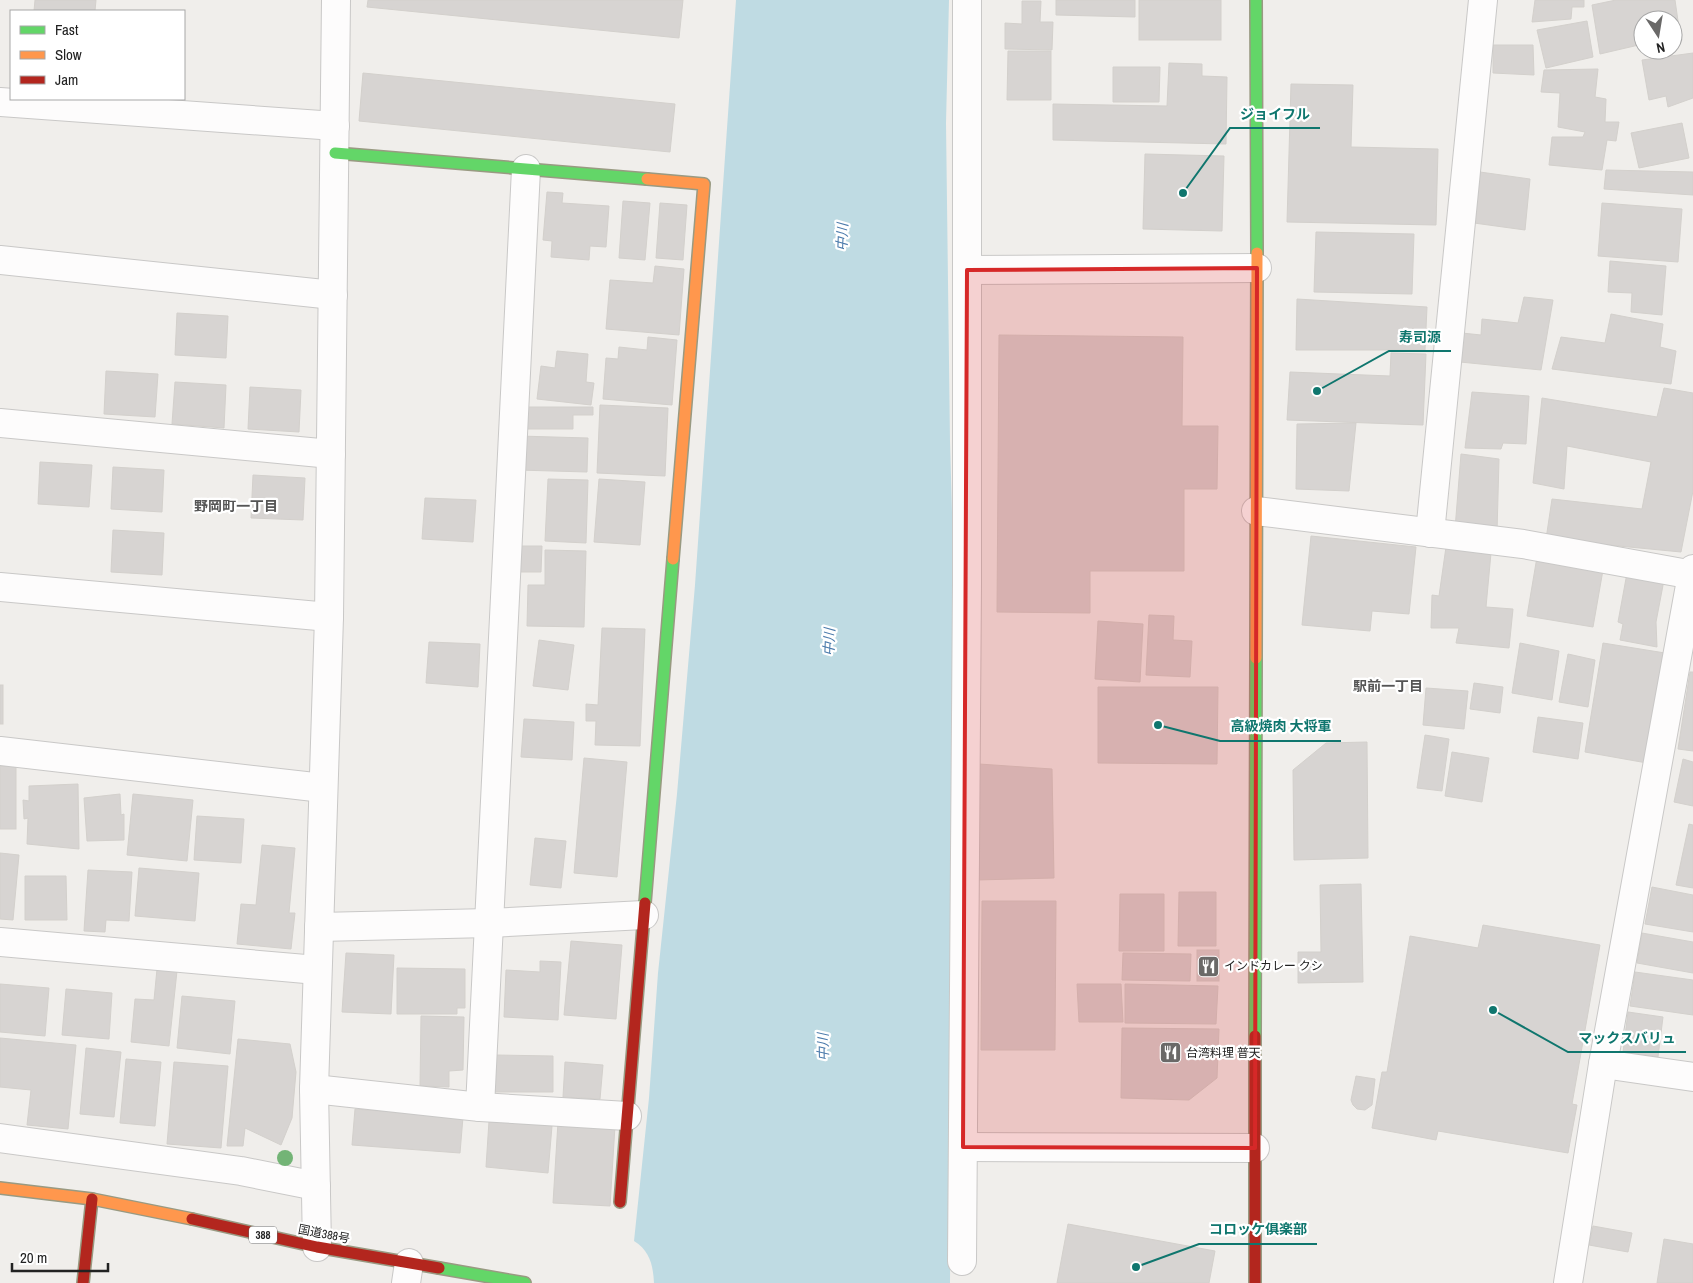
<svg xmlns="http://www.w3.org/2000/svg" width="1693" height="1283" viewBox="0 0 1693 1283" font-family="'Archivo Narrow','Noto Sans JP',sans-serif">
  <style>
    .water { fill: #bfdbe3 }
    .building { fill: #d7d4d2; stroke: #d3d0cc }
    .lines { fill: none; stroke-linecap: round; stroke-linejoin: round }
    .street-casing { stroke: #c9c8c7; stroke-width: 30 }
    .fast-casing { stroke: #999a82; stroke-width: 14 }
    .slow-casing { stroke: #999a82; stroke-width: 14 }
    .jam-casing { stroke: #999a82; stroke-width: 14 }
    .street { stroke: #fdfcfc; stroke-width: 28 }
    .fast { stroke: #63d668; stroke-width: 11 }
    .slow { stroke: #ff974d; stroke-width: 11 }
    .jam { stroke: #b3261e; stroke-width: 11 }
    .tree { fill: #73b476 }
    .marked { fill: #d62828; fill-opacity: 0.2; stroke: #d62828; stroke-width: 4; stroke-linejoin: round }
    .labels { text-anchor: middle; stroke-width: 4.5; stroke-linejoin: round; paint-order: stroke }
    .shield { fill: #fff; stroke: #646464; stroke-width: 1 }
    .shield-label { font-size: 11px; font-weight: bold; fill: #222 }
    .poi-label { font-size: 12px; fill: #222; stroke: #fff; text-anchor: start }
    .street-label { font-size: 12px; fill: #222; stroke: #fff }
    .water-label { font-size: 14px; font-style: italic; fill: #4a7aab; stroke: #fff }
    .neighbourhood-label { font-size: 14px; font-weight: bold; fill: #555; stroke: #fff }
    .leader { fill: none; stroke: #0f766e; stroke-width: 2 }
    .callout-dot { fill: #0f766e; stroke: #fff; stroke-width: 2 }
    .callout-label { font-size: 14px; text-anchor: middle; font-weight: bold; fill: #0f766e; stroke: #fff; stroke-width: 4.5; stroke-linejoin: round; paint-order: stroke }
  </style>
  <rect width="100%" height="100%" fill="#f0eeeb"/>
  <path class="water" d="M736 0H949L946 123 950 441 954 584 950 1283H654C653 1265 650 1251 634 1241L649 1098 658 973 677 794 695 585Z"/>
  <g class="building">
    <path d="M35 0H96L95 11H34Z"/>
    <path d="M368 0H683L679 38 367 7Z"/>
    <path d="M1056 0H1135V17L1056 15Z"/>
    <rect x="1139" y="0" width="82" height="40"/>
    <path d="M1535 0H1584V7H1572L1571 19 1532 22Z"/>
    <path d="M1616 0H1675L1680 35 1673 37V20H1643V44L1600 54 1592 5Z"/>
    <path d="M1022 1H1041L1040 22H1053L1052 50 1005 49V23L1022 24Z"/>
    <path d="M1587 21 1593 57 1546 68 1537 30Z"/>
    <path d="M1493 45H1533L1534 75 1493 73Z"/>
    <path d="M1008 51H1051V100H1007Z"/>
    <path d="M1693 53V98L1668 107 1666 96 1649 100 1642 60Z"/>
    <path d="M1169 63 1202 64V76L1227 77 1226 144 1053 140V104L1167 106Z"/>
    <path d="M1113 67H1160L1159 102H1113Z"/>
    <path d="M1598 69 1595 97 1606 99 1605 122H1619L1616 141 1607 140 1602 170 1549 165 1552 137H1583L1585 132 1558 127 1560 93 1541 92 1544 70Z"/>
    <path d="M363 73 675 104 670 152 359 121Z"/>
    <path d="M1291 84 1353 85 1351 147 1438 149 1436 225 1287 222Z"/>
    <path d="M1682 123 1689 158 1639 168 1631 133Z"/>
    <path d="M1145 154 1224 156 1222 231 1143 229Z"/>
    <path d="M1606 170 1693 172V195L1604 189Z"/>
    <path d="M1480 172 1530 179 1525 230 1474 223Z"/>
    <path d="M547 192 563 193 562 203 609 206 606 247 590 246 589 260 551 257 552 241 543 240Z"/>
    <path d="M623 201 650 203 645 260 619 258Z"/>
    <path d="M660 203 687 205 683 260 656 258Z"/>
    <path d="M1602 203 1682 209 1678 262 1598 256Z"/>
    <path d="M1316 232 1414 234 1412 294 1314 292Z"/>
    <path d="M1610 261 1666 266 1662 315 1631 312 1632 293 1608 292Z"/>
    <path d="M655 266 684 269 679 335 606 329 610 280 653 283Z"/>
    <path d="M1524 297 1553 300 1541 370 1460 362 1462 333 1481 335 1482 319 1518 323Z"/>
    <path d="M1297 299 1427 307 1425 350H1296Z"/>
    <path d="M177 313 228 316 226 358 175 355Z"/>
    <path d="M1611 314 1663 324 1660 347 1676 351 1671 384 1552 369 1561 337 1605 343Z"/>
    <path d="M999 335 1183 337 1182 426H1218L1217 489H1184V571H1090V613L997 612Z"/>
    <path d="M648 337 677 340 672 405 603 399 606 358 618 359 619 347 647 350Z"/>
    <path d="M557 351 588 354 586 382 594 383 591 405 537 399 541 366 555 368Z"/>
    <path d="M1391 353 1426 354 1423 425 1287 420 1290 372 1390 376Z"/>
    <path d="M106 371 158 374 155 417 104 414Z"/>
    <path d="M175 382 226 385 224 428 172 424Z"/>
    <path d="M250 387 301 390 299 432 248 429Z"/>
    <path d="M1664 388 1693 393V491L1681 552 1546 539 1552 499 1642 509 1651 462 1567 446 1564 489 1533 483 1542 398 1657 417Z"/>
    <path d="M1472 392 1529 396 1526 444 1503 443 1501 449 1465 448Z"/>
    <path d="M600 405 668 408 665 476 597 473Z"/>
    <path d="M524 407H593V415H573V429H524Z"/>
    <path d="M1356 423 1349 491 1296 489 1297 424Z"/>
    <path d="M519 436 588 438 587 472 518 470Z"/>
    <path d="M1461 454 1499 459 1497 533 1455 529Z"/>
    <path d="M40 462 92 465 89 507 38 504Z"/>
    <path d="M113 467 164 470 162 512 111 509Z"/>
    <path d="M253 475 305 478 303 520 251 518Z"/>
    <path d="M548 479 588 480 586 543 545 541Z"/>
    <path d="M599 479 645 482 640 545 594 542Z"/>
    <path d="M425 498 476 500 473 542 422 539Z"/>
    <path d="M113 530 164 533 162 575 111 572Z"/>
    <path d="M1311 536 1416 547 1409 614 1372 611 1370 631 1302 625Z"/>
    <path d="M516 546H542L541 572H516Z"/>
    <path d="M1446 547 1491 553 1486 607 1513 609 1509 648 1456 643 1459 628H1431L1432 595 1439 596Z"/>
    <path d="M545 550 586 551 584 627 527 626 528 585H545Z"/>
    <path d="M1537 557 1603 570 1593 627 1527 616Z"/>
    <path d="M1627 573 1664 580 1656 622 1657 647 1620 640 1623 624 1618 622Z"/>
    <path d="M1149 615 1174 616 1173 640 1192 641 1190 677 1146 675Z"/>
    <path d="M1098 621 1143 624 1140 682 1095 679Z"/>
    <path d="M602 628 645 629 640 746 595 745 596 721H586V704L598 705Z"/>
    <path d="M539 640 574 645 568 690 533 686Z"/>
    <path d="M429 642 480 644 478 687 426 683Z"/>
    <path d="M1520 643 1559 651 1552 700 1512 693Z"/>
    <path d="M1603 643 1665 653 1647 763 1585 752Z"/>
    <path d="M1568 654 1595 660 1588 707 1559 702Z"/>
    <path d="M1690 672H1693V751L1678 749Z"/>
    <path d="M1474 683 1503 687 1500 713 1470 709Z"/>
    <rect x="0" y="685" width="3" height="39"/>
    <path d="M1098 687H1218L1217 764 1098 763Z"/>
    <path d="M1426 688 1468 691 1464 729 1423 725Z"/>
    <path d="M1538 717 1583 723 1578 759 1533 752Z"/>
    <path d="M524 719 574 722 572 760 521 757Z"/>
    <path d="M1425 735 1449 739 1442 791 1417 788Z"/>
    <path d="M1367 742 1368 858 1294 860 1293 770 1326 743Z"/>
    <path d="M1452 752 1489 758 1482 802 1445 796Z"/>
    <path d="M584 758 627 762 617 877 574 873Z"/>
    <path d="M1683 759 1693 762V806L1674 802Z"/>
    <path d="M979 764 1052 769 1054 878 976 880Z"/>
    <rect x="0" y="766" width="16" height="63"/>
    <path d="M78 784 79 849 27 844 28 818 24 819 23 800 29 801V786Z"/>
    <path d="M120 794 121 815 124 814V840L87 841 84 798Z"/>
    <path d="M133 794 193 800 187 861 127 855Z"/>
    <path d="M197 816 244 819 241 863 194 860Z"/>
    <path d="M1689 824 1693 825V888L1676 885Z"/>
    <path d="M535 838 566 841 561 888 530 885Z"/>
    <path d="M262 845 295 848 289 913H295L291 949 237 944 241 904 256 905Z"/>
    <path d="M0 853 19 855 13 920 0 919Z"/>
    <path d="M139 868 199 873 195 921 135 916Z"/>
    <path d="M88 870 132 872 129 921 106 920 105 932 84 931Z"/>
    <path d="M25 876H66L67 920H25Z"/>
    <path d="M1361 884 1363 982 1298 983V952H1321L1320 885Z"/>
    <path d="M1652 887 1693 895V932L1645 924Z"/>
    <path d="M1179 892H1216V946H1178Z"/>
    <path d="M1120 894H1164V951H1119Z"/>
    <path d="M982 901H1056L1055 1050H981Z"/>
    <path d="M1483 925 1600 945 1572 1104 1577 1105 1568 1153 1438 1131 1436 1140 1372 1128 1382 1072H1387L1410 936 1478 948Z"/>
    <path d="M1642 933 1693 942V973L1637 963Z"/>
    <path d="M571 941 622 945 616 1019 564 1015Z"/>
    <rect x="1197" y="950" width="22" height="31"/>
    <path d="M346 953 394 955 391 1014 342 1012Z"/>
    <path d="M1123 953 1191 954 1190 981 1122 980Z"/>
    <path d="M540 961 561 962 558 1020 504 1017 506 970 540 972Z"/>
    <path d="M397 968 465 969V1008H457V1014H397Z"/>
    <path d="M157 969 177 971 169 1046 131 1042 135 999 154 1000Z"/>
    <path d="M1635 972 1693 980V1015L1630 1006Z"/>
    <path d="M0 984 49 988 45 1036 0 1032Z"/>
    <path d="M1077 984H1121L1123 1022H1079Z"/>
    <path d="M1125 984 1218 986 1216 1024 1125 1023Z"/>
    <path d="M66 989 112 993 109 1039 62 1035Z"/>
    <path d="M182 996 235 1001 230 1054 177 1048Z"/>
    <path d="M1628 1012 1663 1017 1658 1057 1623 1052Z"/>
    <path d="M421 1016 464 1017 463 1070 449 1071V1087L420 1086Z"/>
    <path d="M1122 1028 1219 1029 1217 1078 1189 1100 1121 1098Z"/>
    <path d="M0 1038 76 1045 68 1129 27 1125 31 1090 0 1087Z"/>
    <path d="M238 1039 290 1044 296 1072 292 1118 281 1145 245 1128 243 1146H227Z"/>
    <path d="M86 1048 121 1052 114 1117 80 1114Z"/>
    <path d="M496 1055 553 1056V1092H495Z"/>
    <path d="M126 1059 161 1062 155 1126 120 1123Z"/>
    <path d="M174 1062 228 1066 221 1148 167 1144Z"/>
    <path d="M565 1062 603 1065 600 1099 563 1097Z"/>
    <path d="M1356 1076 1375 1079 1372 1105 1365 1110 1357 1109 1353 1105 1351 1100Z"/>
    <path d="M355 1109 463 1117 460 1153 352 1145Z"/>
    <path d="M489 1121 552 1126 548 1173 486 1167Z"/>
    <path d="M558 1122 615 1126 610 1206 553 1203Z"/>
    <path d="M1068 1224 1215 1251 1209 1283H1057Z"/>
    <path d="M1593 1226 1632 1233 1628 1252 1589 1245Z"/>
    <path d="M1664 1239 1693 1244V1283H1657Z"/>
  </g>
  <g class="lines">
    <defs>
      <g id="street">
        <path d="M0 102 335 126"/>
        <path d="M0 260 333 295"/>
        <path d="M967 270 1257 268"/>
        <path d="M0 423 331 454"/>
        <path d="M1256 511 1523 544 1693 575"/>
        <path d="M1430 533 1483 0"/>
        <path d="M0 587 329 617"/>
        <path d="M0 751 323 788"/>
        <path d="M319 927 489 923 644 915"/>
        <path d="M0 942 317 970"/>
        <path d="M1603 1064 1693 1077"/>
        <path d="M314 1089 480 1107 627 1116"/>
        <path d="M480 1107 526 169"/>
        <path d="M0 1138 241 1171 316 1186"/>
        <path d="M963 1147 1255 1148"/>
        <path d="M317 1247 314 1089 329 617 336 0"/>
        <path d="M962 1261 967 583V0"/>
        <path d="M406 1283 409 1263"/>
        <path d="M1568 1283 1603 1064 1693 569"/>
      </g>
      <g id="fast">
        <path d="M1256 0 1257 253"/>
        <path d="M335 153 647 179"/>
        <path d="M645 903 673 559"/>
        <path d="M1255 1036 1256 658"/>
        <path d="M439 1268 525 1283"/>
      </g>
      <g id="slow">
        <path d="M647 179 704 184 673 559"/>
        <path d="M1256 658 1257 253"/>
        <path d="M0 1188 92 1199 192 1219"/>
      </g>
      <g id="jam">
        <path d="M620 1202 645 903"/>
        <path d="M192 1219 317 1247 439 1268"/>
        <path d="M83 1283 92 1199"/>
        <path d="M1255 1283V1036"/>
      </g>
    </defs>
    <use href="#street" class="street-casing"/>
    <use href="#fast" class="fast-casing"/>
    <use href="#slow" class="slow-casing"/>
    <use href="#jam" class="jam-casing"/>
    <use href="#street" class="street"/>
    <use href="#fast" class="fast"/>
    <use href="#slow" class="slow"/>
    <use href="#jam" class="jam"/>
  </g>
  <circle class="tree" cx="285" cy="1158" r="8"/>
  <path class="marked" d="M1257 268 1255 1148 963 1147 967 270Z"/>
  <defs>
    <symbol id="restaurant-square" viewBox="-11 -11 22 22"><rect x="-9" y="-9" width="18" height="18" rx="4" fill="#6a6968" stroke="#fff"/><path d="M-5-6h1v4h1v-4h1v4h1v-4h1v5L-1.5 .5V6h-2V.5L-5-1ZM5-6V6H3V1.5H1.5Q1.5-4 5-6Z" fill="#fff"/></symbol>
  </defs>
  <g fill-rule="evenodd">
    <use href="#restaurant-square" x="1196" y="954" width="25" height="25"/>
    <use href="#restaurant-square" x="1158" y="1040" width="25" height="25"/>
  </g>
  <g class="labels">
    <rect class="shield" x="249" y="1226.5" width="28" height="17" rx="4"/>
    <g class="shield-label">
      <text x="263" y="1239">388</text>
    </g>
    <g class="poi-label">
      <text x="1224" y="970">インドカレー クシ</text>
      <text x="1186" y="1057">台湾料理 普天</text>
    </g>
    <g class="street-label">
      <text transform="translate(324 1234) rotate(11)" y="4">国道388号</text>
    </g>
    <g class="water-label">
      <text transform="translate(842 237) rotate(-88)" y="5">中川</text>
      <text transform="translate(829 642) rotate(-88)" y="5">中川</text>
      <text transform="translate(823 1047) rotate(-91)" y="5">中川</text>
    </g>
    <g class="neighbourhood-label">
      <text x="236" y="511">野岡町一丁目</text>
      <text x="1388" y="691">駅前一丁目</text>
    </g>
  </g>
  <path class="leader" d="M1183 193L1230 128H1320M1317 391L1389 351H1451M1158 725L1220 741H1341M1493 1010L1568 1052H1686M1136 1267L1199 1244H1317"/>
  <g class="callout-dot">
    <circle cx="1183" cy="193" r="5"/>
    <circle cx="1317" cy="391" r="5"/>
    <circle cx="1158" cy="725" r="5"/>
    <circle cx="1493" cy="1010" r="5"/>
    <circle cx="1136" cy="1267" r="5"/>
  </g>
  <g class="callout-label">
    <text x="1275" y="119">ジョイフル</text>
    <text x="1420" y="342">寿司源</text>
    <text x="1281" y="731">高級焼肉 大将軍</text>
    <text x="1627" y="1043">マックスバリュ</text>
    <text x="1258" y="1234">コロッケ俱楽部</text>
  </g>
  <rect x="10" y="10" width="175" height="90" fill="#ffffff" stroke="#a7a7a7"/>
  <rect x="20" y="26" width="25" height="8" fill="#63d668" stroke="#a7a7a7"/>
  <text x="55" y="35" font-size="15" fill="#222222">Fast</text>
  <rect x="20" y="51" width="25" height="8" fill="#ff974d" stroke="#a7a7a7"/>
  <text x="55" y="60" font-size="15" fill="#222222">Slow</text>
  <rect x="20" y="76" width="25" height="8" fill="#b3261e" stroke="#a7a7a7"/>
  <text x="55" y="85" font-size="15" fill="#222222">Jam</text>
  <g transform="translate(1658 35) rotate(168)"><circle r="24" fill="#ffffff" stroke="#a7a7a7"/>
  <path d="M0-4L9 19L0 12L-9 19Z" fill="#6a6968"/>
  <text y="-8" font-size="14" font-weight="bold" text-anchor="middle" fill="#222222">N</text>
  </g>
  <path d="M12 1263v8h96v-8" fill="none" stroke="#222222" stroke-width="2.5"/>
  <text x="20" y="1263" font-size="15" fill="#222222" stroke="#ffffff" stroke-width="4" paint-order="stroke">20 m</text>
</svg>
